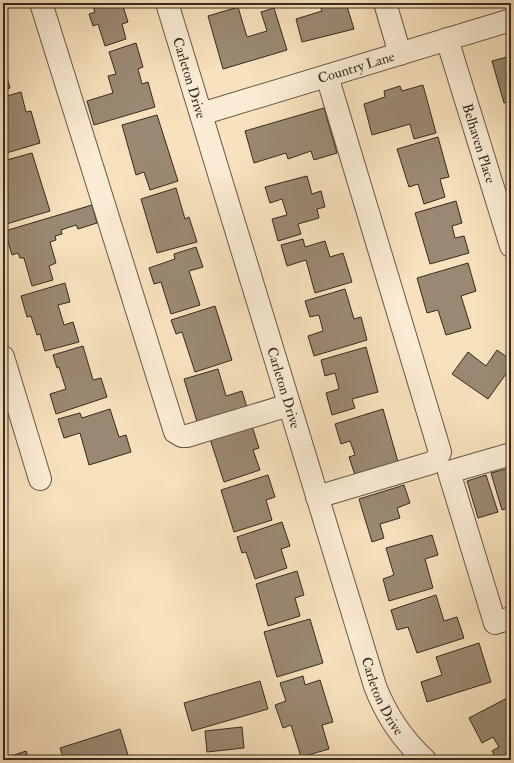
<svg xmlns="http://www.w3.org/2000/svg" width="514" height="763" viewBox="0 0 514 763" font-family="'IM FELL Double Pica',serif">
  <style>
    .building { fill: #9a8972; stroke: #352a20 }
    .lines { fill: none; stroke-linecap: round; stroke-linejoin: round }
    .minor-casing { stroke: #665847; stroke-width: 24 }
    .minor { stroke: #faecd4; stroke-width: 22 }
    .labels { text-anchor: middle; stroke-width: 3; stroke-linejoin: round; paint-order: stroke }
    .street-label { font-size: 14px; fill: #352a20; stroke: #faecd4 }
  </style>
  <rect width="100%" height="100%" fill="#f8e1bd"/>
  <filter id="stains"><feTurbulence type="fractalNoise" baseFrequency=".005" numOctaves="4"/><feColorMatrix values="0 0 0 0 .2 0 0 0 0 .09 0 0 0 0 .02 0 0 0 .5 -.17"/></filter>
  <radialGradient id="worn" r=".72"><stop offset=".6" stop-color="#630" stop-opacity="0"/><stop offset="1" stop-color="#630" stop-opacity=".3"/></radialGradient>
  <g class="building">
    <path d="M92 3H122L128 22 122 24 126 39 105 46 98 24 93 26 89 14 95 12Z"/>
    <path d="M214 3H229L215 7Z"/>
    <path d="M319 3H346L354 29 302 42 296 19 322 11Z"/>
    <path d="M420 3H439L421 8Z"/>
    <path d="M238 7 247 37 267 31 261 12 274 8 287 50 223 69 208 16Z"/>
    <path d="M3 33 8 48 3 49Z"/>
    <path d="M136 43 143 67 138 69 142 84 148 82 155 107 94 125 87 101 113 93 108 76 116 74 109 52Z"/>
    <path d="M511 56V101L504 103 492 61Z"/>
    <path d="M3 64 10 88 3 90Z"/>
    <path d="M423 85 436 133 414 139 410 124 372 135 364 104 385 97 384 91 400 86 402 91Z"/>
    <path d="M21 92 26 112 31 111 40 143 3 154V97Z"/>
    <path d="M324 108 337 153 314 160 311 151 288 159 286 153 254 163 245 131Z"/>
    <path d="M157 115 178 181 150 190 144 172 136 175 122 125Z"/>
    <path d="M438 137 449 177 440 179 445 197 424 204 418 184 409 187 397 149Z"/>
    <path d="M32 153 50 211 3 225V199L8 198 3 182V161Z"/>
    <path d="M307 176 312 194 321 191 325 207 317 209 319 218 298 224 301 234 278 241 272 219 287 215 282 199 270 203 265 187Z"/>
    <path d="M176 188 185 219 189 217 197 242 157 253 141 199Z"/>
    <path d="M456 201 462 223 452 226 455 238 464 236 469 253 430 264 415 213Z"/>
    <path d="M92 205 97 223 78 229 76 225 61 230 62 234 55 236 56 240 50 242 56 263 49 266 53 280 32 286 24 258H20L18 253 12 255 5 231Z"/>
    <path d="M303 239 305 247 325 241 330 257 343 253 352 282 315 293 306 260 287 266 281 245Z"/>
    <path d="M196 247 203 267 189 271 200 305 171 314 161 282 154 284 149 268 175 259 174 254Z"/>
    <path d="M468 263 476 291 461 296 471 328 446 335 438 310 427 313 417 278Z"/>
    <path d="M65 283 70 302 58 305 64 325 73 322 79 342 45 351 40 334 37 335 31 316 27 317 21 296Z"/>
    <path d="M345 289 354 319 361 317 367 340 314 356 308 336 323 331 319 315 310 317 305 301Z"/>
    <path d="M215 306 232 360 195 372 182 332 176 334 171 320Z"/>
    <path d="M83 346 93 380 101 378 107 397 56 414 50 394 66 389 59 367 57 368 53 355Z"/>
    <path d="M366 347 378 392 352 399 355 408 332 415 326 393 339 389 335 373 325 376 321 360Z"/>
    <path d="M497 350 511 360V367L488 399 452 374 468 352 486 366Z"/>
    <path d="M218 369 226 396 242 391 248 411 198 425 184 379Z"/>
    <path d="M110 409 119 437 126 435 131 452 89 465 80 433 64 438 58 419 80 413 82 418Z"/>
    <path d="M383 409 398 462 355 475 349 457 355 455 350 441 341 444 335 424Z"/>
    <path d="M252 426 259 448 253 450 260 470 224 482 210 439Z"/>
    <path d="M506 469 507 471 511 470V507L502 510 491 473Z"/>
    <path d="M268 475 275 497 266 500 272 520 234 532 221 490Z"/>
    <path d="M486 475 498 512 478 518 467 481Z"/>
    <path d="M404 485 410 503 397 508 400 518 380 524 384 538 372 542 359 499Z"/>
    <path d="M282 522 290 546 281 549 287 568 255 579 246 552 242 553 237 537Z"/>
    <path d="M432 535 438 555 425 559 433 588 389 601 383 579 394 575 386 548Z"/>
    <path d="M511 537V555L506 539Z"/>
    <path d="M297 571 304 595 295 598 300 616 268 626 256 584Z"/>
    <path d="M436 595 444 621 457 617 464 638 417 653 408 627 397 630 391 610Z"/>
    <path d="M310 619 323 663 277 677 264 632Z"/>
    <path d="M479 643 491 682 427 702 421 682 442 675 436 657Z"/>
    <path d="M303 676 305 685 320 680 333 722 322 725 329 749 301 757 291 725 283 728 275 705 286 701 280 683Z"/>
    <path d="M260 681 268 709 192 731 184 703Z"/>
    <path d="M511 696V759L497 760 492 751 499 747 493 737 482 743 469 718Z"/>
    <path d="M242 727 244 748 207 752 205 731Z"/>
    <path d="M120 729 128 755 113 760H64L60 748Z"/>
    <path d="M26 751 29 760H9L8 757Z"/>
  </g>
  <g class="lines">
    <defs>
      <g id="minor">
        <path d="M41 3 175 432 182 436H187L289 405"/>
        <path id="s1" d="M167 3 375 686C386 715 402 739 425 760"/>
        <path d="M385 3 400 54"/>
        <path id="s2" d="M447 39 511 246"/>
        <path id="s3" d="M201 114 511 20"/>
        <path d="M3 357 40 479"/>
        <path d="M511 454 449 472 495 623 511 618"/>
        <path d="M317 497 431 463 436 460 440 452 327 76"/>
      </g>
    </defs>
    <use href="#minor" class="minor-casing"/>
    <use href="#minor" class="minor"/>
  </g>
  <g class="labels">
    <g class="street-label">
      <text dy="5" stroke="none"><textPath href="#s3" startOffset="162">Country Lane</textPath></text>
      <text dy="5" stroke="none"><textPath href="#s1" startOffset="78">Carleton Drive</textPath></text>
      <text dy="5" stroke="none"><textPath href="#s2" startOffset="109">Belhaven Place</textPath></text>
      <text dy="5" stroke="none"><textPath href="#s1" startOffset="402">Carleton Drive</textPath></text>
      <text dy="5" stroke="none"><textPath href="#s1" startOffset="726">Carleton Drive</textPath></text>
    </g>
  </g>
  <rect width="514" height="763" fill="none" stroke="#f8e1bd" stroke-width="16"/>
  <rect x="4" y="4" width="506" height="755" fill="none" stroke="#352a20" stroke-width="2"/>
  <rect x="8" y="8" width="498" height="747" fill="none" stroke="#352a20"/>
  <rect width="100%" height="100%" filter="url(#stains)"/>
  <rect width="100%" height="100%" fill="url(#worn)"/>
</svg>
